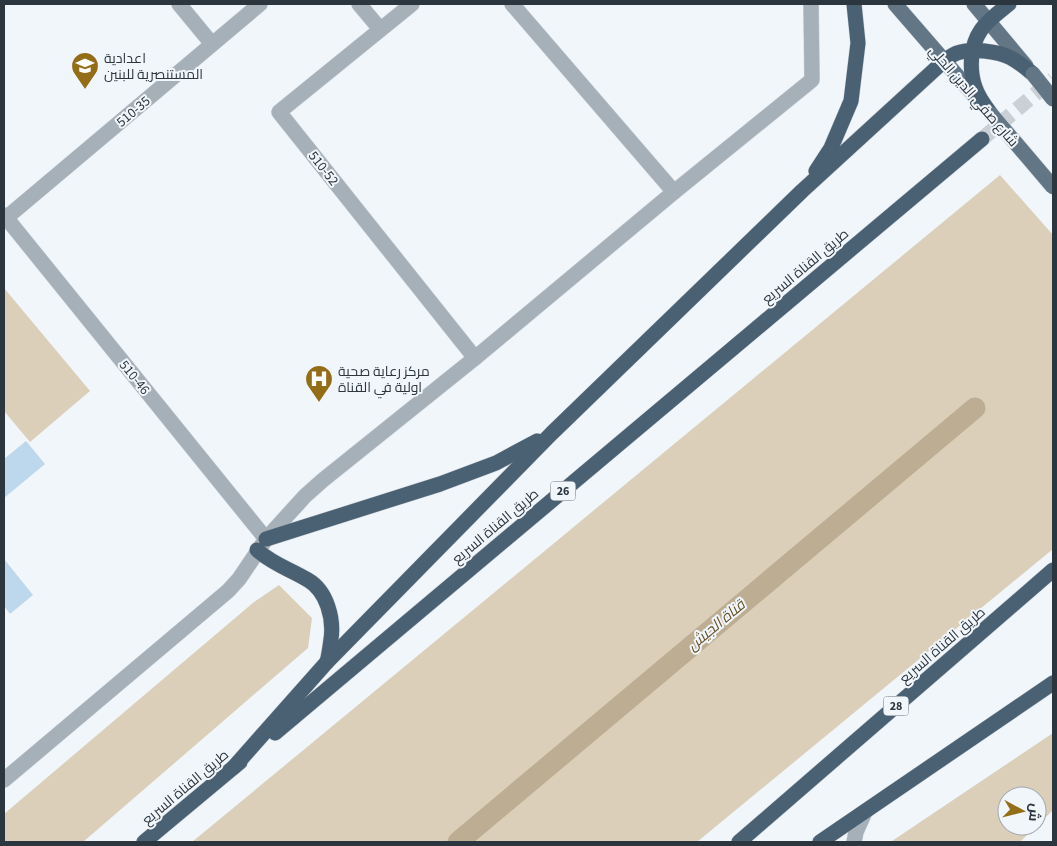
<svg xmlns="http://www.w3.org/2000/svg" width="1057" height="846" viewBox="0 0 1057 846" font-family="'Source Sans 3',Cairo,sans-serif">
  <style>
    .green { fill: #dbcfba }
    .lines { fill: none; stroke-linecap: round; stroke-linejoin: round }
    .canal { stroke: #bcad93; stroke-width: 21 }
    .building { fill: #bdd7ec }
    .highway-tunnel { stroke: #cad0d5; stroke-width: 15; stroke-dasharray: 15 8; stroke-linecap: butt }
    .minor-casing { stroke: #ced3d9; stroke-width: 16 }
    .major-casing { stroke: #ced3d9; stroke-width: 16 }
    .highway-casing { stroke: #ced3d9; stroke-width: 16 }
    .minor { stroke: #a5b0b9; stroke-width: 15 }
    .major { stroke: #627685; stroke-width: 15 }
    .highway { stroke: #4a6173; stroke-width: 15 }
    .major-bridge-casing { stroke: #ced3d9; stroke-width: 16; stroke-linecap: butt }
    .major-bridge { stroke: #627685; stroke-width: 15 }
    .labels { text-anchor: middle; stroke-width: 4; stroke-linejoin: round; paint-order: stroke }
    .shield { fill: #f1f6fb; stroke: #677077; stroke-width: 1 }
    .shield-label { font-size: 12px; font-weight: bold; fill: #2c363e }
    .poi-label { font-size: 14px; fill: #2c363e; stroke: #f1f6fb; text-anchor: start }
    .street-label { font-size: 14px; fill: #2c363e; stroke: #f1f6fb }
    .water-label { font-size: 15px; font-style: italic; fill: #675022; stroke: #f1f6fb }
  </style>
  <rect width="100%" height="100%" fill="#f1f6fb"/>
  <g class="green">
    <path d="M1000 175 1053 235V549L697 842H192Z"/>
    <path d="M4 288 90 391 30 442 4 411Z"/>
    <path d="M279 585 312 618 308 648 83 842H4V814L254 602Z"/>
    <path d="M1053 733V810L1037 826V796H1007V826H1036L1020 842H892V841Z"/>
  </g>
  <g class="lines">
    <path class="canal" d="M458 842 975 408"/>
  </g>
  <g class="building">
    <path d="M26 441 45 464 4 498V459Z"/>
    <path d="M4 559 33 595 10 614 4 606Z"/>
  </g>
  <g class="lines">
    <path class="highway-tunnel" d="M982 139 1053 79"/>
    <defs>
      <g id="minor">
        <path d="M179 4 212 44"/>
        <path d="M359 4 380 29"/>
        <path d="M412 4 279 112 475 358"/>
        <path d="M512 4 674 192"/>
        <path d="M4 215 266 539"/>
        <path d="M6 218 260 4"/>
        <path d="M4 780 228 591 239 579 266 539 305 496 323 480 475 358 674 192 812 80 811 4"/>
        <path d="M854 842 856 832 865 812"/>
      </g>
      <g id="major">
        <path d="M895 4 980 102"/>
        <path d="M974 4 1026 66"/>
      </g>
      <g id="highway">
        <path d="M991 114C985 106 978 97 975 87 969 70 970 46 981 30 988 20 999 12 1009 4"/>
        <path d="M816 171 831 148 851 101 858 43 854 4"/>
        <path d="M266 539 440 484 496 463 537 441"/>
        <path d="M257 550C274 565 290 569 308 580 327 591 334 619 331 639 330 647 329 655 327 662"/>
        <path d="M275 733 982 139"/>
        <path d="M234 767 327 662 552 433 802 191 944 61C948 58 952 55 957 53 971 48 998 51 1011 58 1019 62 1026 68 1033 74"/>
        <path d="M144 842 240 762"/>
        <path d="M739 842 1053 570"/>
        <path d="M820 842 1053 683"/>
      </g>
    </defs>
    <use href="#minor" class="minor-casing"/>
    <use href="#major" class="major-casing"/>
    <use href="#highway" class="highway-casing"/>
    <use href="#minor" class="minor"/>
    <use href="#major" class="major"/>
    <use href="#highway" class="highway"/>
    <defs>
      <g id="major-bridge">
        <path d="M1033 74 1053 99"/>
        <path d="M991 114 1053 187"/>
      </g>
    </defs>
    <use href="#major-bridge" class="major-bridge-casing"/>
    <use href="#major-bridge" class="major-bridge"/>
  </g>
  <defs>
    <symbol id="school-pin" viewBox="-11 -11 22 30"><path d="M0 17L-7.5 6A9.5 9.5 0 1 1 7.5 6Z" fill="#946e17" stroke="#f1f6fb"/><path d="M0-5L7-2L0 1L-7-2ZM-4 1L0 2.5L4 1V4Q0 6-4 4Z" fill="#fff"/></symbol>
    <symbol id="hospital-pin" viewBox="-11 -11 22 30"><path d="M0 17L-7.5 6A9.5 9.5 0 1 1 7.5 6Z" fill="#946e17" stroke="#f1f6fb"/><path d="M-5-5h3v3.5h4V-5h3V5h-3V1.5h-4V5h-3Z" fill="#fff"/></symbol>
  </defs>
  <g fill-rule="evenodd">
    <use href="#school-pin" x="69" y="50" width="32" height="43"/>
    <use href="#hospital-pin" x="303" y="363" width="32" height="43"/>
  </g>
  <g class="labels">
    <g class="shield">
      <rect x="550.5" y="481.5" width="25" height="19" rx="4"/>
      <rect x="883.5" y="696.5" width="25" height="19" rx="4"/>
    </g>
    <g class="shield-label">
      <text x="563" y="495">26</text>
      <text x="896" y="710">28</text>
    </g>
    <g class="poi-label">
      <text x="104" y="63">اعدادية<tspan x="104" dy="16">المستنصرية للبنين</tspan></text>
      <text x="338" y="376">مركز رعاية صحية<tspan x="338" dy="16">اولية في القناة</tspan></text>
    </g>
    <g class="street-label">
      <text transform="translate(974 96) rotate(49)" y="5">شارع صفي الدين الحلي</text>
      <text transform="translate(133 111) rotate(-40)" y="5">510-35</text>
      <text transform="translate(324 168) rotate(52)" y="5">510-52</text>
      <text transform="translate(805 266) rotate(-40)" y="5">طريق القناة السريع</text>
      <text transform="translate(135 377) rotate(51)" y="5">510-46</text>
      <text transform="translate(495 526) rotate(-40)" y="5">طريق القناة السريع</text>
      <text transform="translate(942 645) rotate(-41)" y="5">طريق القناة السريع</text>
      <text transform="translate(185 787) rotate(-40)" y="5">طريق القناة السريع</text>
    </g>
    <g class="water-label">
      <text transform="translate(716 625) rotate(-40)" y="5">قناة الجيش</text>
    </g>
  </g>
  <rect width="1057" height="846" fill="none" stroke="#2c363e" stroke-width="10"/>
  <g transform="translate(1022 811) rotate(97)"><circle r="24" fill="#f1f6fb" stroke="#a2a9af"/>
  <path d="M0-4L9 19L0 12L-9 19Z" fill="#946e17"/>
  <text y="-8" font-size="14" font-weight="bold" text-anchor="middle" fill="#2c363e">ش</text>
  </g>
</svg>
